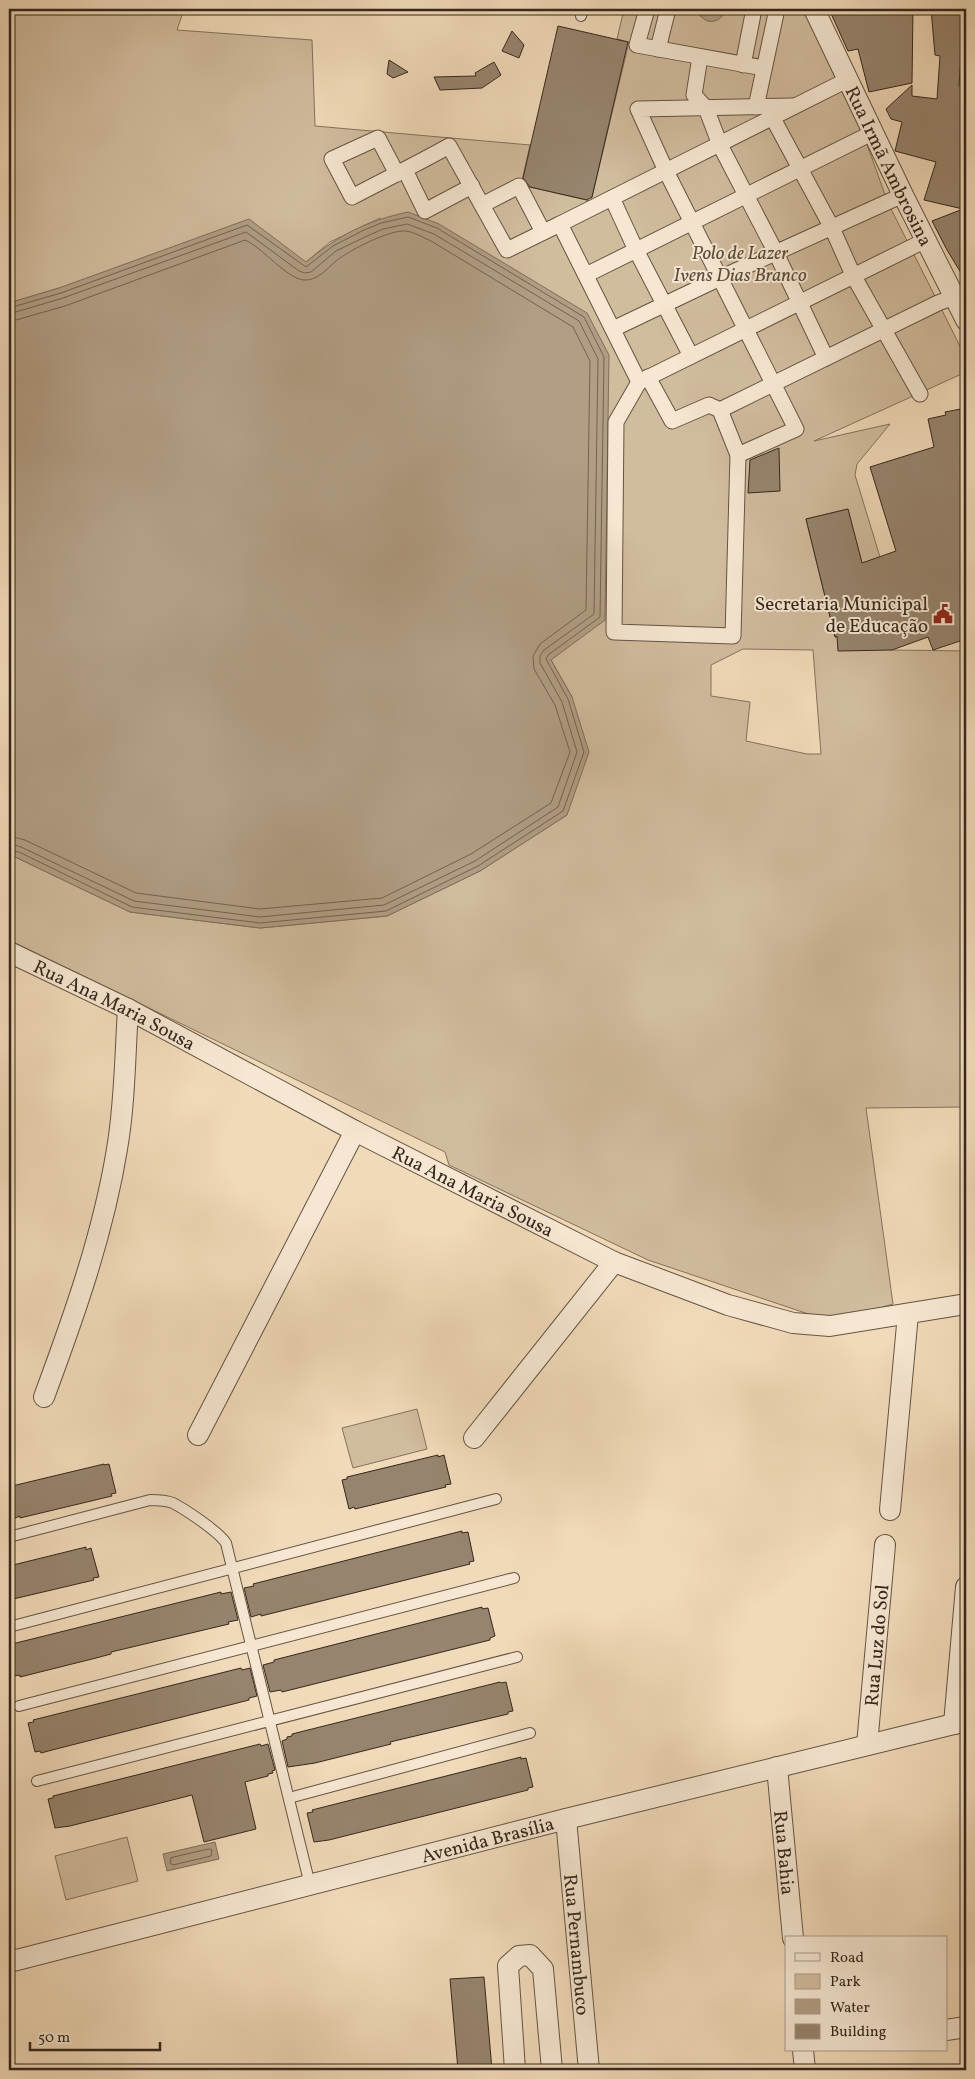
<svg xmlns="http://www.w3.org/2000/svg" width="975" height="2079" viewBox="0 0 975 2079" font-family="Vollkorn,serif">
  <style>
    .green { fill: #d1bc9e; stroke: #83725d; fill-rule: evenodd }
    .water { fill: #b19d84; stroke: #7f6e5a }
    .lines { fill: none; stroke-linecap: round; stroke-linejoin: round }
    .shore { stroke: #736250; stroke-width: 1 }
    .building { fill: #97846e; stroke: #35271c }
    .service-casing { stroke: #645443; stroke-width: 12 }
    .pedestrian-casing { stroke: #645443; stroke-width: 17 }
    .minor-casing { stroke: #645443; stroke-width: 22 }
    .service { stroke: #f6e7d2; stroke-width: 10 }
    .pedestrian { stroke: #f6e7d2; stroke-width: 15 }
    .minor { stroke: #f6e7d2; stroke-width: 20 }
    .labels { text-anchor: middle; stroke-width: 4; stroke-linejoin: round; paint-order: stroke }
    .street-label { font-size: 19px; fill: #35271c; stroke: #f6e7d2 }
    .park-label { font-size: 19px; font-style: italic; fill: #5c4c3c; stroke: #f6e7d2 }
    .poi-label { font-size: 19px; fill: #35271c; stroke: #f6e7d2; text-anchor: end }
  </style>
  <rect width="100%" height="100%" fill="#f1dab9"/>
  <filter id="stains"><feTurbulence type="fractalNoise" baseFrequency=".004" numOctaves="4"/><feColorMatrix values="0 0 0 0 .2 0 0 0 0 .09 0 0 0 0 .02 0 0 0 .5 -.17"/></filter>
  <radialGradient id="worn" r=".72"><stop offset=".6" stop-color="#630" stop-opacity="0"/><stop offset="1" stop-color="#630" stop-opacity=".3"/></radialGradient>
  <g class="green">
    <path d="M9 9H75L86 12 87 9H184L177 30 312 40 315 126 530 145 521 185 591 201 629 42 617 39 624 9H698L700 16 709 21 725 9H804L864 136 888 203 966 358V372L814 441 890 424 857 464 855 475 880 557 862 563 848 509 806 519 835 637 892 650 966 651V1107L866 1108 893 1304 832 1322 648 1260 449 1165 445 1152 9 940V854L130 912 260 928 387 916 480 871 567 815 572 697 551 660 380 218 330 242 306 262 59 288 9 303ZM743 649 813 650 821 754H807L746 741 750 702 711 696V665Z"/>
    <path d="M417 1409 427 1449 353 1468 342 1428Z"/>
    <path d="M127 1837 138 1881 66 1900 55 1856Z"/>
  </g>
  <g class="water">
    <path d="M698 9H725V10C720 26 701 25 698 9Z"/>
    <path d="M408 212 439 224 587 313 609 355 605 620 551 660 572 697 589 752 567 815 480 871 387 916 260 928 130 912 9 854V303L59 288 249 219 306 262C339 235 366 221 408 212Z"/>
    <path d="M215 1842 219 1859 167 1871 163 1854Z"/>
  </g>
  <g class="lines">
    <g class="shore">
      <path d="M9 308 61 293 247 225 306 267 333 246 362 231 381 223 408 217 437 228 584 317 604 357 600 617 548 655 546 659 568 699 584 752 563 811 478 866 386 911 260 923 132 907 19 852 9 850"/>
      <path d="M9 314 63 298 246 232 299 271 305 273 311 272 336 251 365 237 383 229 407 224 434 234 579 321 598 359 594 614 544 650 540 656V663L562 702 577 752 558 807 475 861 384 905 260 917 134 901 21 847 9 843"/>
      <path d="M9 322 65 306 245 240C262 247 287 279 304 280 317 281 327 269 336 261 350 250 388 230 406 231 414 232 424 238 431 241L573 327 590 361 586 610 540 644 533 656 534 669 555 705 570 752 551 803 471 854 382 898 260 909 136 893 25 840 9 836"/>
      <path d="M209 1849 212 1850 211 1856 173 1865 170 1863 171 1858Z"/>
    </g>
  </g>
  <g class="building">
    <path d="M829 9H913L912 83 869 92 858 49 848 51Z"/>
    <path d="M931 9H964L959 86 966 88V281L947 250 932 221 963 209 924 200 936 162 895 151 902 122 891 119 886 109 912 85V96L937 99 940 56 935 55Z"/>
    <path d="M558 26 628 42 592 197 587 200 530 187 523 178Z"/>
    <path d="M512 31 524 45 519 58 502 51Z"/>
    <path d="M389 60 408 72 393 78 387 74Z"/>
    <path d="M494 62 501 75 482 88 440 90 434 77 476 76 475 73Z"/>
    <path d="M966 408V639L933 650 928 637 892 650 838 651 837 636 835 637 806 519 848 509 862 563 896 551 870 467 934 447 928 419 946 415 945 412Z"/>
    <path d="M779 448 780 491 748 493 750 460Z"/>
    <path d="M438 1455V1457L444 1455 451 1484 445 1485 446 1487 355 1509 354 1507 349 1509 342 1480 347 1479V1477Z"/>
    <path d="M104 1464V1465L109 1464 116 1493 111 1494 112 1496 20 1518V1516L15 1518 9 1494V1489L13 1488 12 1486Z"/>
    <path d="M462 1531V1533L468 1532 474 1561 469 1562 470 1564 261 1616V1614L251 1617 244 1588 254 1586 253 1584Z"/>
    <path d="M86 1547V1550L91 1548 99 1577 93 1578 94 1580 9 1600V1566Z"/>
    <path d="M221 1592V1594L231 1592 238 1620 228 1622 229 1624 111 1652V1654L96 1658 20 1677V1675L14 1676 9 1653V1647L13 1646 12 1644Z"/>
    <path d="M482 1607V1609L488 1608 495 1636 490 1638V1640L282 1692 281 1690 270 1692 263 1665 274 1662V1660Z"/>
    <path d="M241 1668 242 1670 250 1668 257 1696 249 1698V1700L56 1749 41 1753 40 1751 35 1752 28 1723 34 1722 33 1720Z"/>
    <path d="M500 1682 501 1683 506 1682 513 1711 508 1712V1714L390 1742 391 1744 315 1763 288 1767 282 1741 287 1739V1737L292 1736V1734Z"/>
    <path d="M260 1744 261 1746 268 1744 275 1770 272 1771 273 1773 268 1774V1776L245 1782 256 1829 204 1842 192 1795 70 1826 55 1828 48 1799 53 1798V1796Z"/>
    <path d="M521 1757V1759L526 1758 533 1787 528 1788V1790L329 1840 314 1842 307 1813 313 1812 312 1810Z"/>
    <path d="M484 1977 492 2070H458L450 1979Z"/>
  </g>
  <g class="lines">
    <defs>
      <g id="service">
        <path d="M581 16 583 9"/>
        <path d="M9 1537 150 1500C158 1500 165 1500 173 1503 186 1510 218 1531 226 1543L310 1885"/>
        <path d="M9 1627 496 1499"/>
        <path d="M19 1706 514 1578"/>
        <path d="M37 1781 517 1657"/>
        <path d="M289 1798 530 1733"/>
      </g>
      <g id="pedestrian">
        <path d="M647 9 637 45 764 68"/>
        <path d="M658 49 668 9"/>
        <path d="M700 57 694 95 706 108 720 145 776 253 826 358"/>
        <path d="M743 65 754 9"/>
        <path d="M847 80 560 224 639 382 616 422 614 632 733 636 738 455 720 410 938 303 954 297"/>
        <path d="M756 107 777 9"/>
        <path d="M769 111 832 228 853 275 920 394"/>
        <path d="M405 170 425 211 472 186"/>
        <path d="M397 174 378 138 332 159 352 197C384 180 417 164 449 146L507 250 560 224"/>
        <path d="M612 198 636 250 691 356"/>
        <path d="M482 205 519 186 543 232"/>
        <path d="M586 275 874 132"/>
        <path d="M613 329 720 278 903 195"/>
        <path d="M648 377 672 421 709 405 720 410"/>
        <path d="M639 382 926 240"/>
        <path d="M738 455 796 429 666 171 638 109 793 106"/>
      </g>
      <g id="minor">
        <path id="s1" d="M814 9 903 195 966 320"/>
        <path id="s2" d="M9 952 128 1009 355 1131 614 1262 728 1305 793 1323 830 1326 966 1304"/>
        <path d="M44 1397C74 1316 103 1235 117 1149 125 1103 125 1055 128 1009"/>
        <path d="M198 1435 355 1131"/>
        <path d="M474 1438 614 1262"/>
        <path d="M890 1510 908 1314"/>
        <path d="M954 1724 966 1587"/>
        <path id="s3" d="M867 1745 885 1545"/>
        <path id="s4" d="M777 1767 793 1938"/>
        <path id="s5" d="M566 1819 589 2070"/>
        <path id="s6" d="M9 1962 566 1819 966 1721"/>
        <path d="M946 2030 966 2027"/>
        <path d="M803 2050 805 2070"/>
        <path d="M515 2070 508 1966 519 1956 530 1955 543 1969 552 2070"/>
      </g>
    </defs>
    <use href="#service" class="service-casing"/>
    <use href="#pedestrian" class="pedestrian-casing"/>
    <use href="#minor" class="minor-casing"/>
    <use href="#service" class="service"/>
    <use href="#pedestrian" class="pedestrian"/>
    <use href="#minor" class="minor"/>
  </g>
  <defs>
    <symbol id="civic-bare" viewBox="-9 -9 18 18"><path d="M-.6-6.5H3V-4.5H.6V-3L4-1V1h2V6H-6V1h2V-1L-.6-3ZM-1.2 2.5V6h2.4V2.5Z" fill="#8f2418" stroke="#f6e7d2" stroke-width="2.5" paint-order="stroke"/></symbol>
  </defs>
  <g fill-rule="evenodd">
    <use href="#civic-bare" x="929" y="600" width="28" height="28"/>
  </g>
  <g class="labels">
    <g class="street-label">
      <text dy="7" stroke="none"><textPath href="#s1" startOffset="174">Rua Irmã Ambrosina</textPath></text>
      <text dy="7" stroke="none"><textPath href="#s2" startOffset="118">Rua Ana Maria Sousa</textPath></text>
      <text dy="7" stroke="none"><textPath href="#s2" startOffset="522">Rua Ana Maria Sousa</textPath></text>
      <text dy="7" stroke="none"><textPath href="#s3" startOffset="100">Rua Luz do Sol</textPath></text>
      <text dy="7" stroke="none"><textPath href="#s6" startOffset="494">Avenida Brasília</textPath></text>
      <text dy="7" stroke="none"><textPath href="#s4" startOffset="86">Rua Bahia</textPath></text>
      <text dy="7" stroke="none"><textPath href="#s5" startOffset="126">Rua Pernambuco</textPath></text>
    </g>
    <g class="park-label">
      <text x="740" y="259">Polo de Lazer<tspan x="740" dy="22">Ivens Dias Branco</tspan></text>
    </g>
    <g class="poi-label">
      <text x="928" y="610">Secretaria Municipal<tspan x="928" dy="22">de Educação</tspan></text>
    </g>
  </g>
  <rect width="975" height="2079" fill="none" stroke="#f1dab9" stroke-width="30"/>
  <rect x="10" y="10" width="955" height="2059" fill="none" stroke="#35271c" stroke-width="2.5"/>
  <rect x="15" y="15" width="945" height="2049" fill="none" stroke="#35271c"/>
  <rect x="785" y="1936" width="162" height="115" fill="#f6e7d2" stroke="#a99a89"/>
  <rect x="795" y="1953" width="25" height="8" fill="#f6e7d2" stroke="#a99a89"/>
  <text x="830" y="1962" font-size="15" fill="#35271c">Road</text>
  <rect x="795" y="1974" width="25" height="15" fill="#d1bc9e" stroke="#a99a89"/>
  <text x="830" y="1986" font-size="15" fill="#35271c">Park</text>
  <rect x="795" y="1999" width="25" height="15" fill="#b19d84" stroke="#a99a89"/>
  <text x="830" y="2012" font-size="15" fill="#35271c">Water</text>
  <rect x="795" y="2024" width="25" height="15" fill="#97846e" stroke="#a99a89"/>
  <text x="830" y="2036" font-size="15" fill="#35271c">Building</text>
  <path d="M30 2042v8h130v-8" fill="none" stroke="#35271c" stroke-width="2.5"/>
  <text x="38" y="2042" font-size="15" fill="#35271c" stroke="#f6e7d2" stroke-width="4" paint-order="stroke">50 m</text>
  <rect width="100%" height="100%" filter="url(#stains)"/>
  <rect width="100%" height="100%" fill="url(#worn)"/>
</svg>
